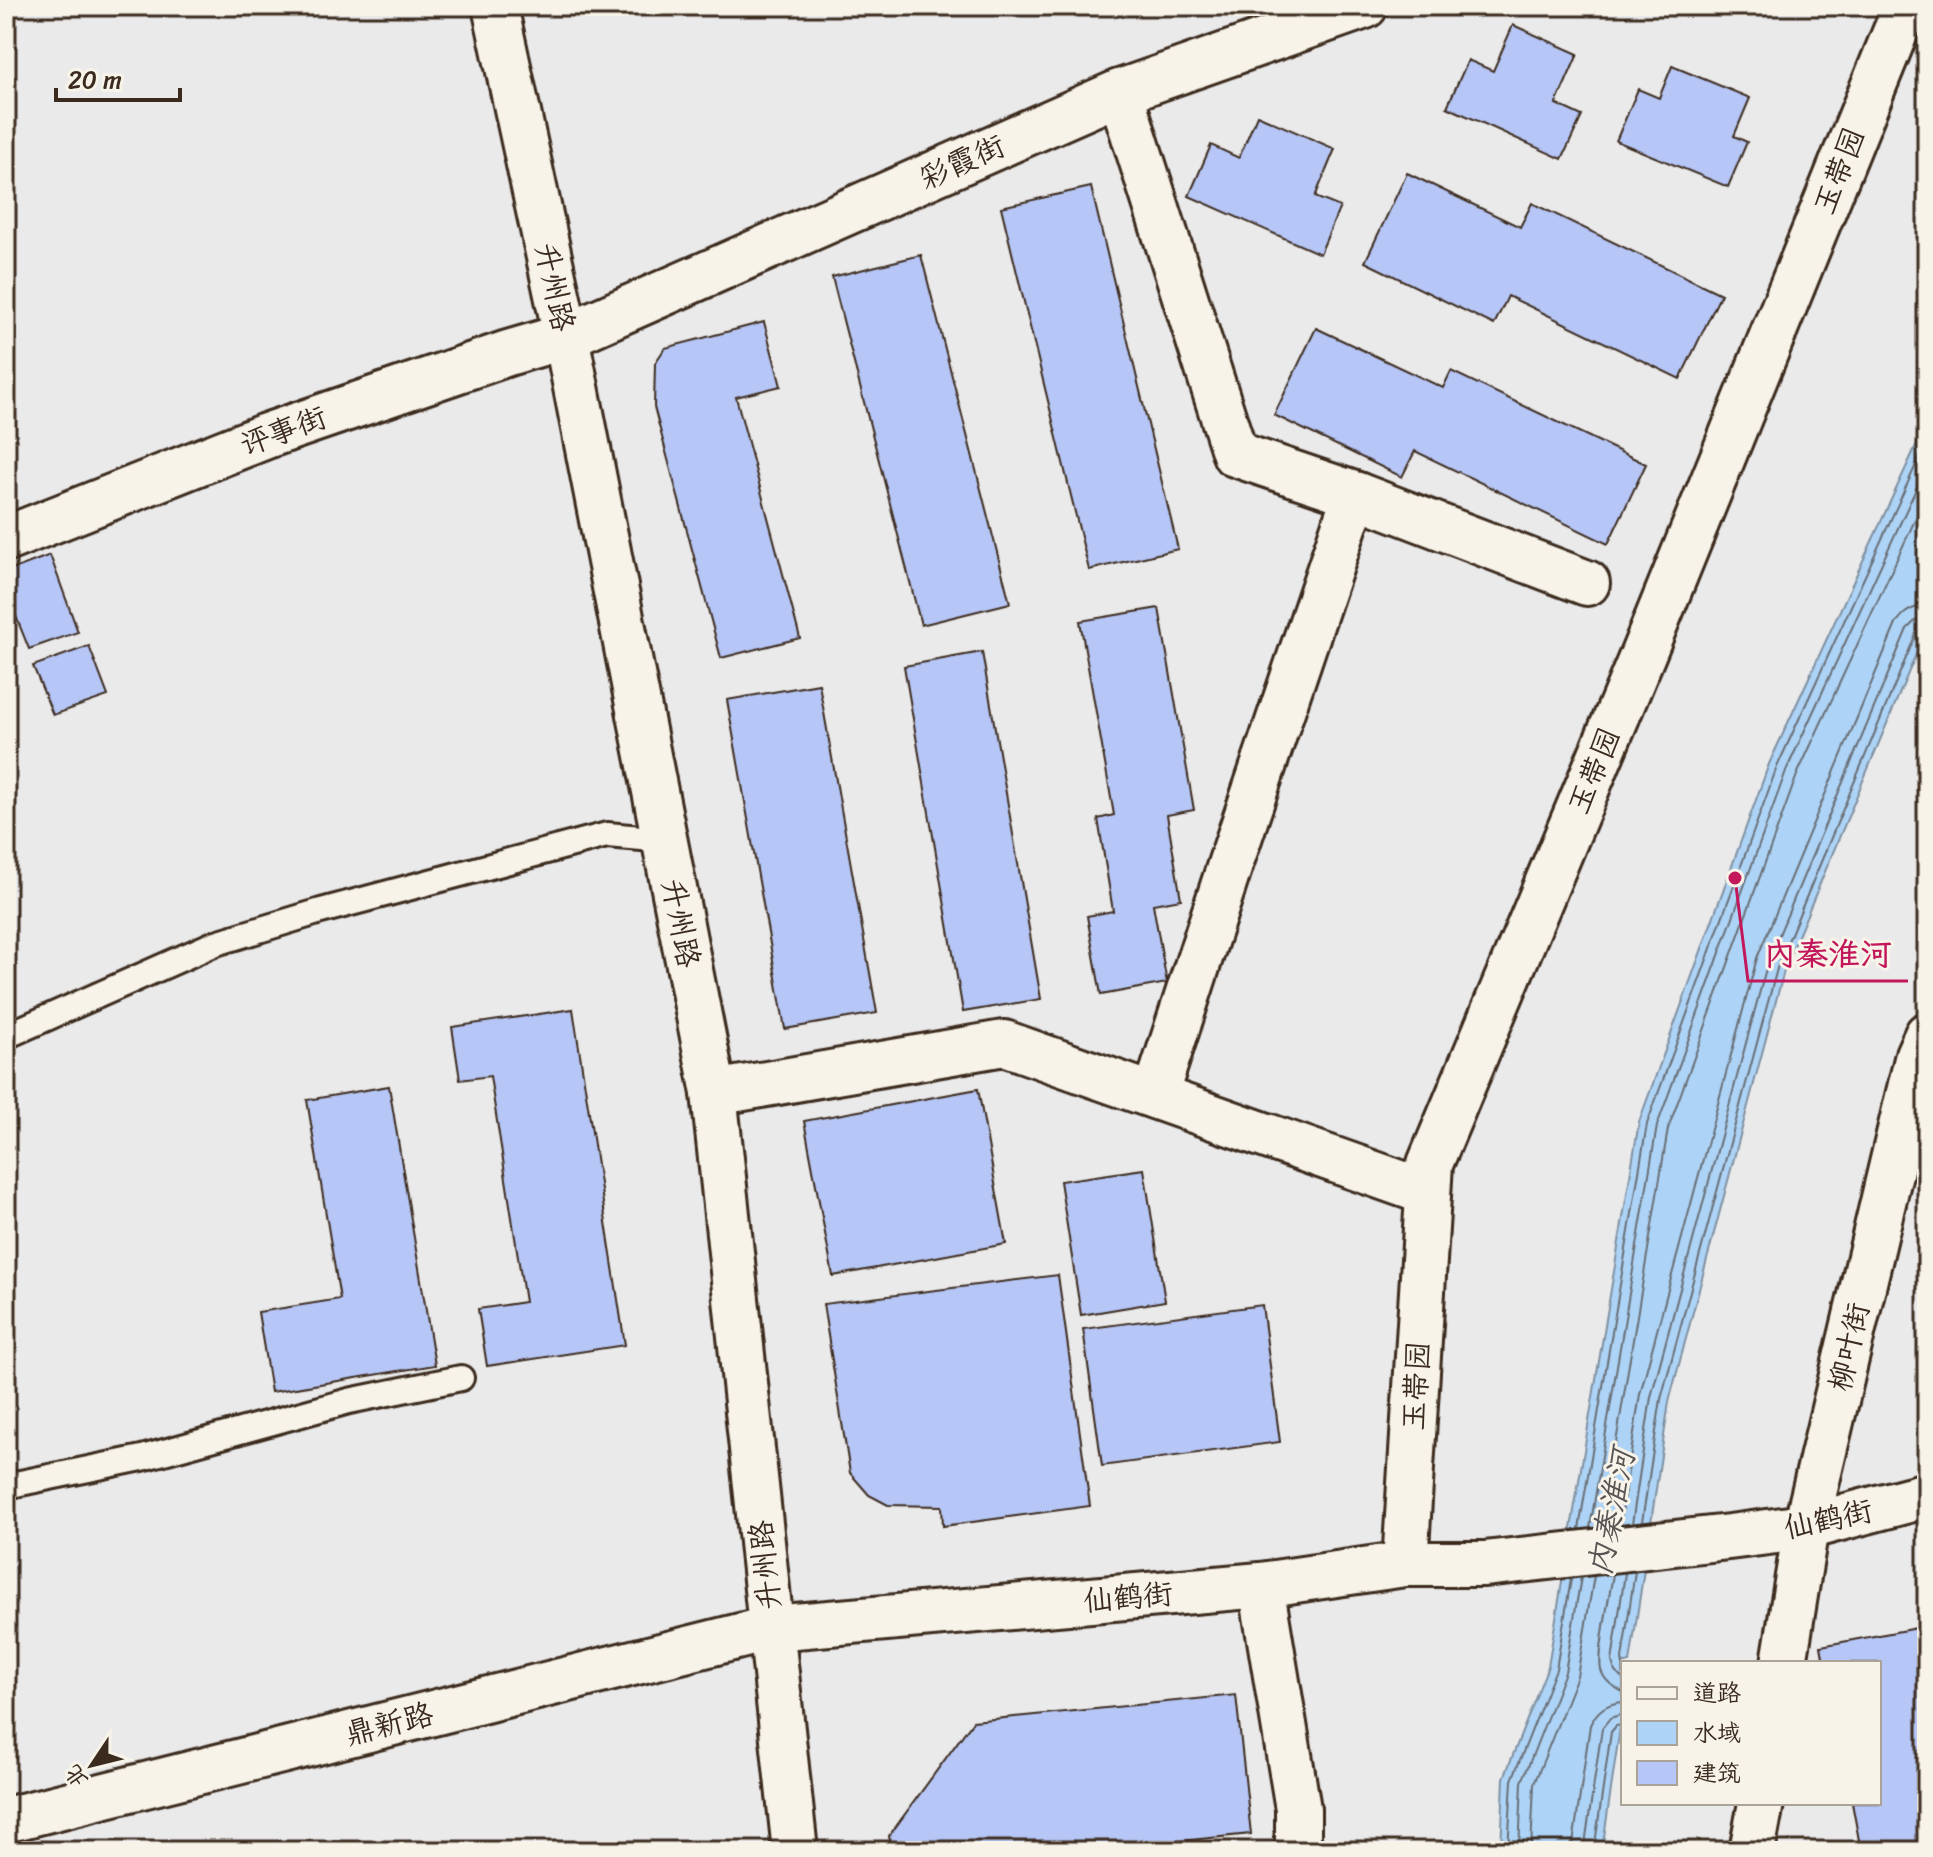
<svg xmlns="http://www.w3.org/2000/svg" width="1933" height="1857" viewBox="0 0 1933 1857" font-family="Sriracha,'LXGW WenKai TC',sans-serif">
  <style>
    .water { fill: #add4f7; stroke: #7f90a0; stroke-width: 2 }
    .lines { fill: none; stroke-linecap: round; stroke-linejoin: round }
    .shore { stroke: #696e75; stroke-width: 2 }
    .building { fill: #b6c6f6; stroke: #3b2a1e; stroke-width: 2 }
    .lane-casing { stroke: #3b2a1e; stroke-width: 30 }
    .street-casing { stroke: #3b2a1e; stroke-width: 50 }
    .secondary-casing { stroke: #3b2a1e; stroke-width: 50 }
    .lane { stroke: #f7f3e8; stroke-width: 24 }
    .street { stroke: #f7f3e8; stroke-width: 44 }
    .secondary { stroke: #f7f3e8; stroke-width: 44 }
    .labels { text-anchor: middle; stroke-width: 6; stroke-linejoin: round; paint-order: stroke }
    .street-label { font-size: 30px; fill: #3b2a1e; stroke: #f7f3e8 }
    .water-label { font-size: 32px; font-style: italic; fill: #585454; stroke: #f7f3e8 }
    .leader { fill: none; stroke: #c2185b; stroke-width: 3 }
    .callout-dot { fill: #c2185b; stroke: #f7f3e8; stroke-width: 3 }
    .callout-label { font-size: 32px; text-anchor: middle; font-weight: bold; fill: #c2185b; stroke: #f7f3e8; stroke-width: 6; stroke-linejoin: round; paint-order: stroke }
  </style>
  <rect width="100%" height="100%" fill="#eaeaeb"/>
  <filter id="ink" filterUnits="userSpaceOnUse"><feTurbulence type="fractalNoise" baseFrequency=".0125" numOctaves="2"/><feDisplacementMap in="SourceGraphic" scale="16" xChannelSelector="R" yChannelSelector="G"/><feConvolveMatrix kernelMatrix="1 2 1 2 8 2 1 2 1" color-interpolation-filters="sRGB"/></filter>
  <g filter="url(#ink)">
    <path class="water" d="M1927 422V628L1785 967 1669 1402 1630 1663H1623V1707L1602 1851H1501L1504 1778 1548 1666 1639 1122 1769 764Z"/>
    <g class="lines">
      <g class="shore">
        <path d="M1642 1522 1661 1399 1778 965 1916 634 1921 629 1927 628"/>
        <path d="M1632 1524 1651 1397 1768 961 1907 629 1915 621 1927 618"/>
        <path d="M1620 1525 1640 1394 1757 958 1896 624C1903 612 1913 606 1927 606"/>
        <path d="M1602 1527 1668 1129 1797 775 1927 494"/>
        <path d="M1590 1528 1657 1126 1786 771 1927 465"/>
        <path d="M1579 1529 1647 1124 1777 767 1927 441"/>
        <path d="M1613 1574C1610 1594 1597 1654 1601 1670 1604 1681 1613 1687 1623 1692"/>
        <path d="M1623 1665 1622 1659 1635 1571"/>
        <path d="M1623 1679 1615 1672 1612 1661 1625 1573"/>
        <path d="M1508 1851 1512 1780 1556 1669 1571 1579"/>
        <path d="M1519 1851 1522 1782 1565 1672 1581 1577"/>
        <path d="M1531 1851 1534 1784 1577 1676 1594 1576"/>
        <path d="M1572 1851 1590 1725C1597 1710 1607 1703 1623 1702"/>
        <path d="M1584 1851 1602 1728 1610 1718 1623 1714"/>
        <path d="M1594 1851 1611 1732 1616 1726 1623 1725"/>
      </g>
    </g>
    <g class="building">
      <path d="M1513 25 1578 54 1556 104 1582 116 1562 159 1447 107 1468 60 1493 71Z"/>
      <path d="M1672 66 1750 98 1734 136 1747 142 1728 187 1616 141 1638 89 1659 98Z"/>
      <path d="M1257 115 1335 149 1315 197 1340 207 1320 254 1189 196 1211 145 1239 158Z"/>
      <path d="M1407 173 1520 227 1532 203 1721 294 1680 379 1508 296 1494 325 1365 262Z"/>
      <path d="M1091 187 1178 549 1089 570 1001 207Z"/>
      <path d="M921 255 1010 603 921 625 832 277Z"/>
      <path d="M764 322 781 386 736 397 800 638 721 658 654 407 655 363 665 348Z"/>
      <path d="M1316 328 1443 388 1451 371 1646 464 1608 544 1415 451 1402 477 1274 415Z"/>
      <path d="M50 555 78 632 29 649 6 591V572Z"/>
      <path d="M1159 608 1194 810 1167 815 1181 899 1153 904 1167 983 1101 995 1087 916 1113 911 1098 819 1114 815 1080 621Z"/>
      <path d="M89 646 108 696 53 715 33 666Z"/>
      <path d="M982 652 1041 999 963 1012 904 666Z"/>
      <path d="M819 684 877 1013 785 1029 727 700Z"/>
      <path d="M573 1009 625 1345 487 1366 478 1309 525 1302 490 1076 460 1080 452 1027Z"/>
      <path d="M389 1086 435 1365 271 1392 258 1312 340 1299 307 1100Z"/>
      <path d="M978 1089 1006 1244 833 1276 804 1121Z"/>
      <path d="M1144 1169 1165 1301 1081 1315 1060 1181Z"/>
      <path d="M1058 1275 1090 1506 943 1526 942 1506 888 1505 869 1495 850 1473 823 1304Z"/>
      <path d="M1262 1305 1280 1442 1102 1466 1083 1329Z"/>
      <path d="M1927 1626V1851H1861L1852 1803H1879V1663H1824L1821 1646Z"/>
      <path d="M1236 1695 1251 1834 1078 1851H891L889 1836 973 1721Z"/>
    </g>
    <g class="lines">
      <defs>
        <g id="lane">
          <path d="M6 1036 216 943 321 911 607 835 665 840"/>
          <path d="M6 1486 142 1458 349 1401 461 1378"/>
        </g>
        <g id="street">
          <path d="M1120 92 1235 454 1357 495 1587 583"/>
          <path d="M6 539 266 436 508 353 566 336 1120 92 1365 6"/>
          <path d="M714 1093 1004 1043 1428 1193"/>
          <path d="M1155 1096 1230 865 1347 518 1357 495"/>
          <path d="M1405 1564 1430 1164 1643 654 1906 6"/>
          <path d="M1261 1585 1298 1809V1851"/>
          <path d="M1784 1663 1806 1527 1918 1055 1927 1035"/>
          <path d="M1752 1851 1761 1803"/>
        </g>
        <g id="secondary">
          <path d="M495 6 566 336 714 1093 795 1851"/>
          <path d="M6 1820 772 1628 1261 1585 1405 1564H1484L1729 1537 1806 1527 1927 1495"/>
        </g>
      </defs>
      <use href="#lane" class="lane-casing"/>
      <use href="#street" class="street-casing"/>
      <use href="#secondary" class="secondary-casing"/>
      <use href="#lane" class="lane"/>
      <use href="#street" class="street"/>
      <use href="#secondary" class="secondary"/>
    </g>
  </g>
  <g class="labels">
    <g class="street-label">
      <text transform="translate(962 162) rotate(-24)" y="10">彩霞街</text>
      <text transform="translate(1839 171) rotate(-68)" y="10">玉带园</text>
      <text transform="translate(555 287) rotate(78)" y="10">升州路</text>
      <text transform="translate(283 431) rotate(-20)" y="10">评事街</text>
      <text transform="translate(1594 771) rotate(-67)" y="10">玉带园</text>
      <text transform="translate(681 923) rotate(79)" y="10">升州路</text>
      <text transform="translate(1849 1347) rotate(-77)" y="10">柳叶街</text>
      <text transform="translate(1416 1386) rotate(-86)" y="10">玉带园</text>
      <text transform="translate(1828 1519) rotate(-12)" y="10">仙鹤街</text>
      <text transform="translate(765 1565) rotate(-96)" y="10">升州路</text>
      <text transform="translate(1128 1597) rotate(-5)" y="10">仙鹤街</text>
      <text transform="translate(389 1724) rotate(-14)" y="10">鼎新路</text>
    </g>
    <g class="water-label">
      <text transform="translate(1611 1512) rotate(-79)" y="11">内秦淮河</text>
    </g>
  </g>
  <path class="leader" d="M1735 878L1748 981H1908"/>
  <circle class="callout-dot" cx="1735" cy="878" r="8"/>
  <g class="callout-label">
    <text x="1828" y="965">内秦淮河</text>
  </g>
  <rect width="1933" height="1857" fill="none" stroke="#f7f3e8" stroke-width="32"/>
  <rect x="16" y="16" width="1901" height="1825" fill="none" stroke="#3b2a1e" stroke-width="3" filter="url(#ink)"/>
  <rect x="1621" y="1661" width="260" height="144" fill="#f7f3e8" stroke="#aca397" stroke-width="2"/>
  <rect x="1637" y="1687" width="40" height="12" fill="#f7f3e8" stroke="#aca397" stroke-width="2"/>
  <text x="1693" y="1701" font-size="24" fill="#3b2a1e">道路</text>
  <rect x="1637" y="1721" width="40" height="24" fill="#add4f7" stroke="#aca397" stroke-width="2"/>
  <text x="1693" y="1741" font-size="24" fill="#3b2a1e">水域</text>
  <rect x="1637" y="1761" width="40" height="24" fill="#b6c6f6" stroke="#aca397" stroke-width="2"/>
  <text x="1693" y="1781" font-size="24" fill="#3b2a1e">建筑</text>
  <g transform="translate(92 1765) rotate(235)" stroke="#f7f3e8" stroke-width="6" paint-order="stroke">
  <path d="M0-6L14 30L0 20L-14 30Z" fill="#3b2a1e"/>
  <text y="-12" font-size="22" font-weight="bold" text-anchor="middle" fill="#3b2a1e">北</text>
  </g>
  <path d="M56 88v12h124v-12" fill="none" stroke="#3b2a1e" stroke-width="4"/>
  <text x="68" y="88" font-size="24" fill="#3b2a1e" stroke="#f7f3e8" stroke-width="6" paint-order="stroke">20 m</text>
</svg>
